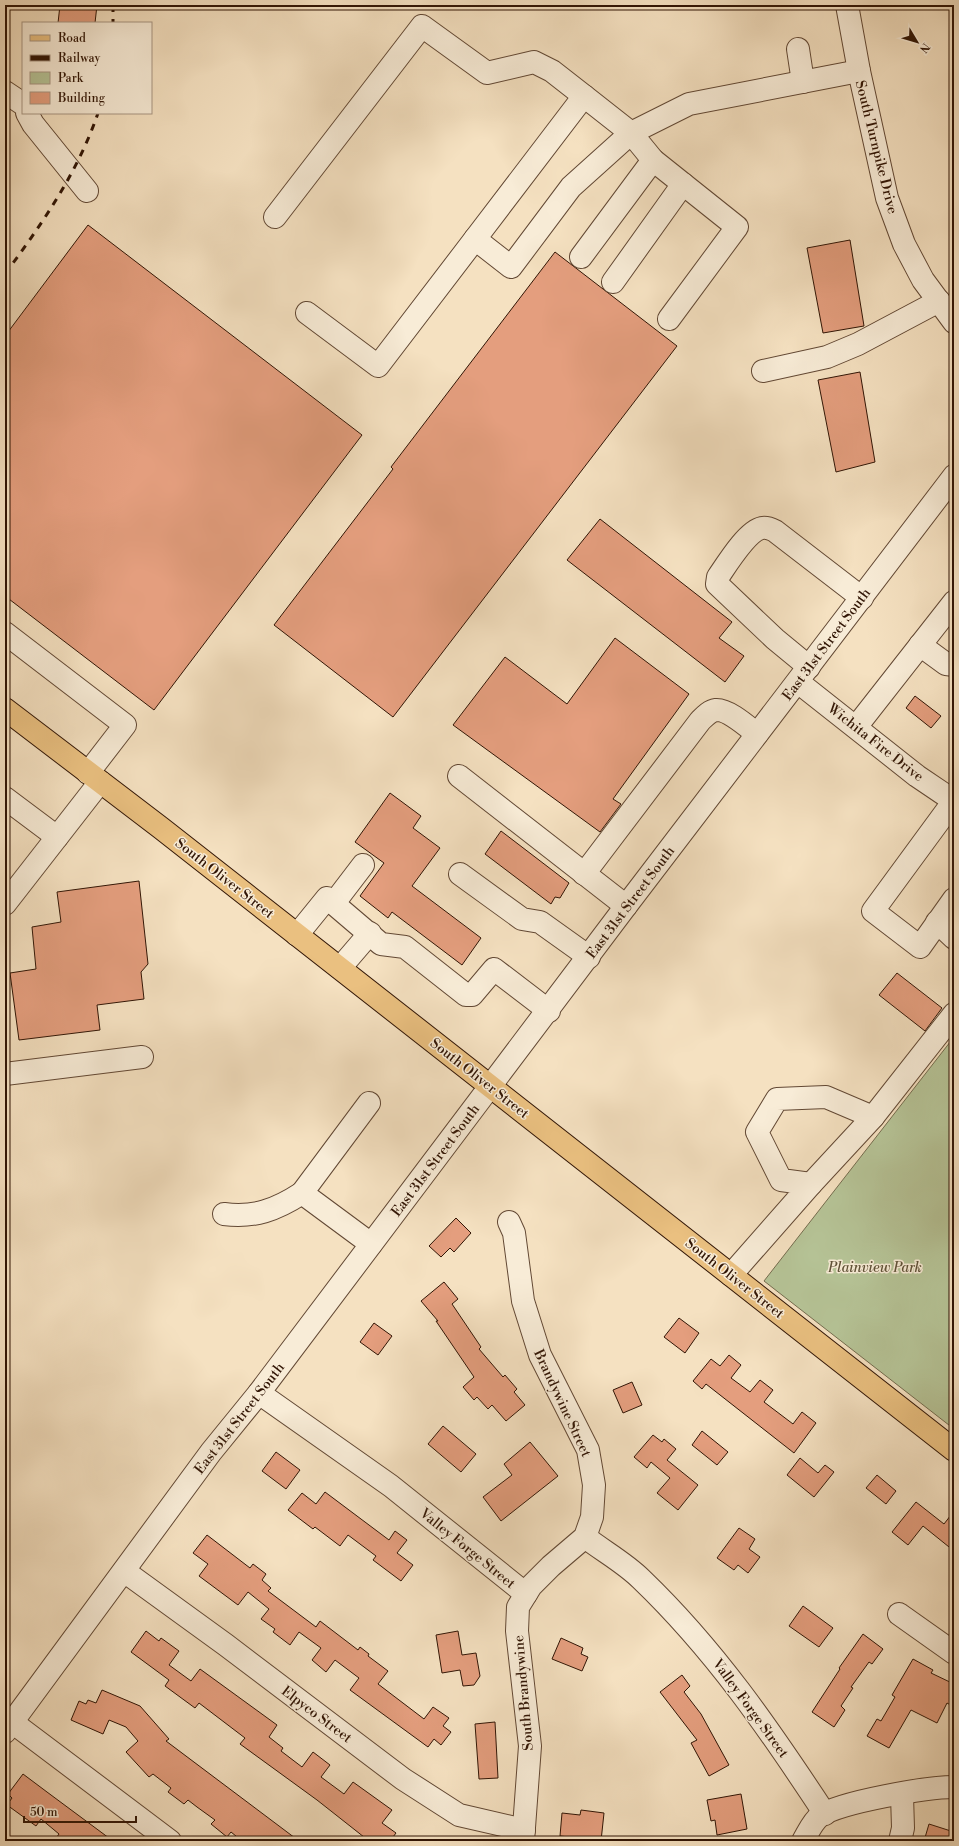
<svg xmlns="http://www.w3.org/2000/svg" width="959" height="1846" viewBox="0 0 959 1846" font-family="'Libre Bodoni',serif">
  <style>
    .green { fill: #b6c497; stroke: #746c4e }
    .building { fill: #e49e7e; stroke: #311505 }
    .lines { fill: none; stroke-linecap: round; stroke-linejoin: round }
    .minor-casing { stroke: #624834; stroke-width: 24 }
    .major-casing { stroke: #311505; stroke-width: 24 }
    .minor { stroke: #f8ecd7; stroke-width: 22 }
    .major { stroke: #eac080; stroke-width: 22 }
    .rail { stroke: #311505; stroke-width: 3; stroke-dasharray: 7 7; stroke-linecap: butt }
    .labels { text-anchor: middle; stroke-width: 3; stroke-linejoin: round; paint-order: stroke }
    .street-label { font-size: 14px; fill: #311505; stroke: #f8ecd7 }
    .park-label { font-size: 14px; font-style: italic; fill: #605238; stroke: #f8ecd7 }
  </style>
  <rect width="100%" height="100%" fill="#f5e1c1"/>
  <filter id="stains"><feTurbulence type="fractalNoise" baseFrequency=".005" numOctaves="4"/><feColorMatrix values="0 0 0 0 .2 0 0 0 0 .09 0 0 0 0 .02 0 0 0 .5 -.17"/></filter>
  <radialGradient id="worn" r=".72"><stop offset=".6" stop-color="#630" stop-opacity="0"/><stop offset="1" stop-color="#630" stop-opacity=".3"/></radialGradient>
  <path class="green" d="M954 1037V1429L764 1281Z"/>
  <g class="building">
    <path d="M60 5H97L95 23H58Z"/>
    <path d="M88 225 362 435 154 710 5 596V336Z"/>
    <path d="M850 240 864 326 823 333 807 248Z"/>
    <path d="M555 252 677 346 393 717 274 625 393 469 391 467Z"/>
    <path d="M860 372 875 462 836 472 818 380Z"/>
    <path d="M600 519 732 622 719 638 744 656 725 682 567 560Z"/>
    <path d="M615 638 689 694 613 799 621 804 600 832 453 725 505 657 567 704Z"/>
    <path d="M915 696 941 716 931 728 906 708Z"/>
    <path d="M390 793 421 816 413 828 440 848 412 886 481 938 462 965 392 912 388 918 360 896 384 863 355 842Z"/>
    <path d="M501 831 569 883 560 898 555 897 551 904 485 854Z"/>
    <path d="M139 881 148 964 141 972 144 999 97 1005 100 1030 19 1040 10 973 36 969 32 927 61 922 57 892Z"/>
    <path d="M897 973 942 1008 925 1031 879 995Z"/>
    <path d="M456 1218 471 1233 454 1252 450 1248 441 1257 429 1246Z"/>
    <path d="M444 1282 458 1299 452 1304 481 1347 479 1349 503 1377 505 1375 517 1389 514 1392 525 1405 506 1421 492 1405 488 1409 477 1397 474 1400 463 1387 474 1377 436 1321H438L421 1301Z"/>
    <path d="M679 1318 699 1333 685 1353 664 1337Z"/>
    <path d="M374 1323 392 1336 378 1355 360 1342Z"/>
    <path d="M729 1355 741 1365 731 1378 750 1392 760 1380 773 1390 764 1402 793 1424 802 1412 816 1423 794 1453 706 1384 702 1389 693 1381 711 1359 720 1366Z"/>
    <path d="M632 1382 642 1405 623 1413 613 1390Z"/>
    <path d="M443 1426 476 1454 461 1472 428 1444Z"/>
    <path d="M702 1431 728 1452 717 1465 692 1445Z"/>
    <path d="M653 1435 662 1442 664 1439 676 1449 667 1460 698 1485 678 1510 657 1493 670 1478 651 1462 647 1468 634 1457Z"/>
    <path d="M530 1442 558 1476 501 1521 483 1497 512 1475 504 1464Z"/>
    <path d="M276 1452 300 1470 286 1489 262 1471Z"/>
    <path d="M800 1458 818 1473 825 1465 834 1472 814 1497 787 1475Z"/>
    <path d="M877 1475 896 1491 886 1504 866 1488Z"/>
    <path d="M325 1492 389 1540 395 1531 407 1540 397 1553 413 1565 401 1581 373 1560 376 1556 348 1535 340 1546 315 1527 313 1529 288 1510 302 1493 316 1504Z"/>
    <path d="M916 1502 944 1524 954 1511V1551L923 1526 908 1545 892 1532Z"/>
    <path d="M739 1528 755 1539 749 1549 760 1557 748 1573 738 1565 734 1570 717 1558Z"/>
    <path d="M207 1535 250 1568 253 1564 266 1574 262 1580 271 1588 268 1591 316 1627 320 1621 358 1650 360 1647 369 1654 368 1656 388 1671 378 1684 424 1719 433 1707 449 1718 443 1726 451 1732 441 1745 434 1739 428 1747 350 1690 359 1678 335 1660 326 1672 312 1660 321 1648 299 1632 290 1645 273 1632 275 1629 261 1619 269 1609 248 1592 238 1605 199 1576 208 1564 193 1553Z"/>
    <path d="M803 1606 833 1628 819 1647 789 1626Z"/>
    <path d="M146 1631 159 1641 161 1638 179 1651 169 1665 191 1681 200 1669 277 1725 269 1737 283 1748 281 1751 302 1767 313 1752 330 1765 321 1777 344 1794 353 1782 392 1810 382 1823 396 1833 390 1841H369L317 1800 240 1744 245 1738 199 1703 195 1708 165 1686 169 1680 131 1652Z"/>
    <path d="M458 1631 462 1655 476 1653 480 1676 474 1685 463 1686 460 1670 442 1673 436 1635Z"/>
    <path d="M863 1634 883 1649 872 1664 869 1662 851 1687 853 1688 841 1706 845 1710 834 1727 812 1712 840 1669 839 1668Z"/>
    <path d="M561 1638 583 1648 581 1654 588 1657 582 1671 552 1659Z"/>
    <path d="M913 1659 933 1670 931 1673 954 1684V1707L947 1703 937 1723 911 1710 889 1748 867 1736 877 1719 881 1721 895 1697 892 1695Z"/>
    <path d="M682 1675 690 1686 684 1692 701 1714 729 1765 709 1776 691 1743 697 1740 660 1692Z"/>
    <path d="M102 1690 140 1706 169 1739 166 1741 299 1841H242L231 1832 227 1837 211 1824 215 1820 197 1807 188 1800 184 1804 168 1792 171 1788 153 1774 149 1777 126 1752 138 1741 126 1727 109 1720 103 1734 71 1720 79 1701 86 1704 88 1700 96 1703Z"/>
    <path d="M495 1722 498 1778 479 1779 475 1724Z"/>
    <path d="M23 1774 47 1792 113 1841H54L59 1834 41 1819 36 1826 7 1805 12 1798 8 1794Z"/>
    <path d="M741 1794 747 1829 717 1835 715 1820 711 1821 707 1800Z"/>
    <path d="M581 1810 604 1813 601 1841H578L579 1838 560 1836 562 1813 580 1815Z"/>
    <path d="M929 1824 954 1832V1841H924Z"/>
  </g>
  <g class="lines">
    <defs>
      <g id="minor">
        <path d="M847 5 859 71 887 198 904 244 923 280 954 322"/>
        <path d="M798 49 803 82"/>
        <path d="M5 92 23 104"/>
        <path d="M584 96 631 133 571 187 511 267 475 239Z"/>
        <path d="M27 113 33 124 87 191"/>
        <path d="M275 217 422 26 487 73 534 62 552 71 584 96"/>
        <path d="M581 257 653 160"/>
        <path d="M613 282 683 184"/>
        <path d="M307 313 378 366 475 239"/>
        <path d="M669 319 737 227 653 160 631 133 689 104 859 71"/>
        <path d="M763 371 827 357 858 344 939 301"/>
        <path d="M5 633 125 725 88 773"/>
        <path d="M920 645 946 664 954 665"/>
        <path d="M809 667 775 639 717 584 718 577C727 564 747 531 762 528 767 527 771 529 775 531L862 598"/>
        <path d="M798 682 917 776 954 801"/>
        <path d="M856 727 954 602"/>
        <path d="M459 776 626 906"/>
        <path d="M5 798 57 837"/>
        <path d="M954 804 953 802 873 911 920 947 954 899"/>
        <path d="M460 874 522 919 540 922 589 957"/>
        <path d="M584 874 700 721C704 717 709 711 716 710 728 709 748 727 757 734"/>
        <path d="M334 903 363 865"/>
        <path d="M5 904 100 782"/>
        <path d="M937 922 954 938"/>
        <path d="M297 935 327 898 381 944 405 947 466 995H472L494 969 549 1011"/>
        <path d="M340 968 370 933"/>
        <path d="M5 1074 142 1057"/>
        <path d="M369 1103 302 1193 371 1244"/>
        <path d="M811 1184 873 1117"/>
        <path d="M224 1214C254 1218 276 1210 302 1193"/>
        <path d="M509 1222 514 1233 523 1301 540 1355 588 1450 594 1485 592 1517 585 1537 551 1566 531 1586 518 1607 517 1631 530 1746 523 1841"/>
        <path d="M731 1275 811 1184 781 1180 757 1132 777 1099 826 1097 873 1117 954 1014"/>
        <path d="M259 1393 391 1486 526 1594"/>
        <path d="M585 1537C603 1551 625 1563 641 1579 715 1650 769 1729 825 1814"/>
        <path d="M124 1571 226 1645 403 1779 459 1815 524 1830"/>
        <path d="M899 1614 954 1653"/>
        <path d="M12 1722 170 1841"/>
        <path d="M5 1732 211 1452 259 1393 626 906 954 476"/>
        <path d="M803 1841C808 1833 812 1822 820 1816 840 1802 928 1787 954 1787"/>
        <path d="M900 1841 903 1828 902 1795"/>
      </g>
      <path id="major" d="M5 709 161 828 954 1450"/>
    </defs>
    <use href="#minor" class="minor-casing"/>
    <use href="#major" class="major-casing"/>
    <use href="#minor" class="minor"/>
    <use href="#major" class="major"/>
    <g class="rail">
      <path d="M113 5V23"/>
      <path d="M5 274C42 224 78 172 98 113"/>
    </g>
  </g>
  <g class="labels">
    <g class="street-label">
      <text transform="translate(877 147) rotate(76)" y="5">South Turnpike Drive</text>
      <text transform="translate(826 644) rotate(-53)" y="5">East 31st Street South</text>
      <text transform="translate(876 742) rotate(38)" y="5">Wichita Fire Drive</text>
      <text transform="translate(225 878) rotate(38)" y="5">South Oliver Street</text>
      <text transform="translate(630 902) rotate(-53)" y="5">East 31st Street South</text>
      <text transform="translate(480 1078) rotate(38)" y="5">South Oliver Street</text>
      <text transform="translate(435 1160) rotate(-53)" y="5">East 31st Street South</text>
      <text transform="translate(735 1278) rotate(38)" y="5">South Oliver Street</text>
      <text transform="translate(563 1403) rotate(65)" y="5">Brandywine Street</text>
      <text transform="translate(239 1418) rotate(-52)" y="5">East 31st Street South</text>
      <text transform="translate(468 1548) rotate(39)" y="5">Valley Forge Street</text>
      <text transform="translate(523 1693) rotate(-95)" y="5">South Brandywine</text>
      <text transform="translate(751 1708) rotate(54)" y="5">Valley Forge Street</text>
      <text transform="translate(317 1714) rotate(37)" y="5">Elpyco Street</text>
    </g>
    <g class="park-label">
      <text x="875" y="1272">Plainview Park</text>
    </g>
  </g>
  <rect width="959" height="1846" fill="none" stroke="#f5e1c1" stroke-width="20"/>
  <rect x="6" y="6" width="947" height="1834" fill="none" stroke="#311505" stroke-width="2"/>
  <rect x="10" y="10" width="939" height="1826" fill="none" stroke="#311505"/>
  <rect x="22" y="22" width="130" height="92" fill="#f8ecd7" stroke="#a89683"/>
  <rect x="30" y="35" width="20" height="6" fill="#eac080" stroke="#a89683"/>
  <text x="58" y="42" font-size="12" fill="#311505">Road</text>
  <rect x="30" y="55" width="20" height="6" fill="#311505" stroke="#a89683"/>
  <text x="58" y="62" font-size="12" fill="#311505">Railway</text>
  <rect x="30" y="72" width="20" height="12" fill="#b6c497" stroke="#a89683"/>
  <text x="58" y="82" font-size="12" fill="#311505">Park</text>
  <rect x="30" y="92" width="20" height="12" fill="#e49e7e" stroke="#a89683"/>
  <text x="58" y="102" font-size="12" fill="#311505">Building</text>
  <g transform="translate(917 42) rotate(128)" stroke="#f8ecd7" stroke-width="3" paint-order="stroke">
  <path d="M0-3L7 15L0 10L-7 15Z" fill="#311505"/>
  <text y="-6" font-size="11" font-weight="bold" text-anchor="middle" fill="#311505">N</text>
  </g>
  <path d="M24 1816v6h112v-6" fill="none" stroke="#311505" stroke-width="2"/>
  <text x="30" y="1816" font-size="12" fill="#311505" stroke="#f8ecd7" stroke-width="3" paint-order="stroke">50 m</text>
  <rect width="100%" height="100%" filter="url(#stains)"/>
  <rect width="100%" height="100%" fill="url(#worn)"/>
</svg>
